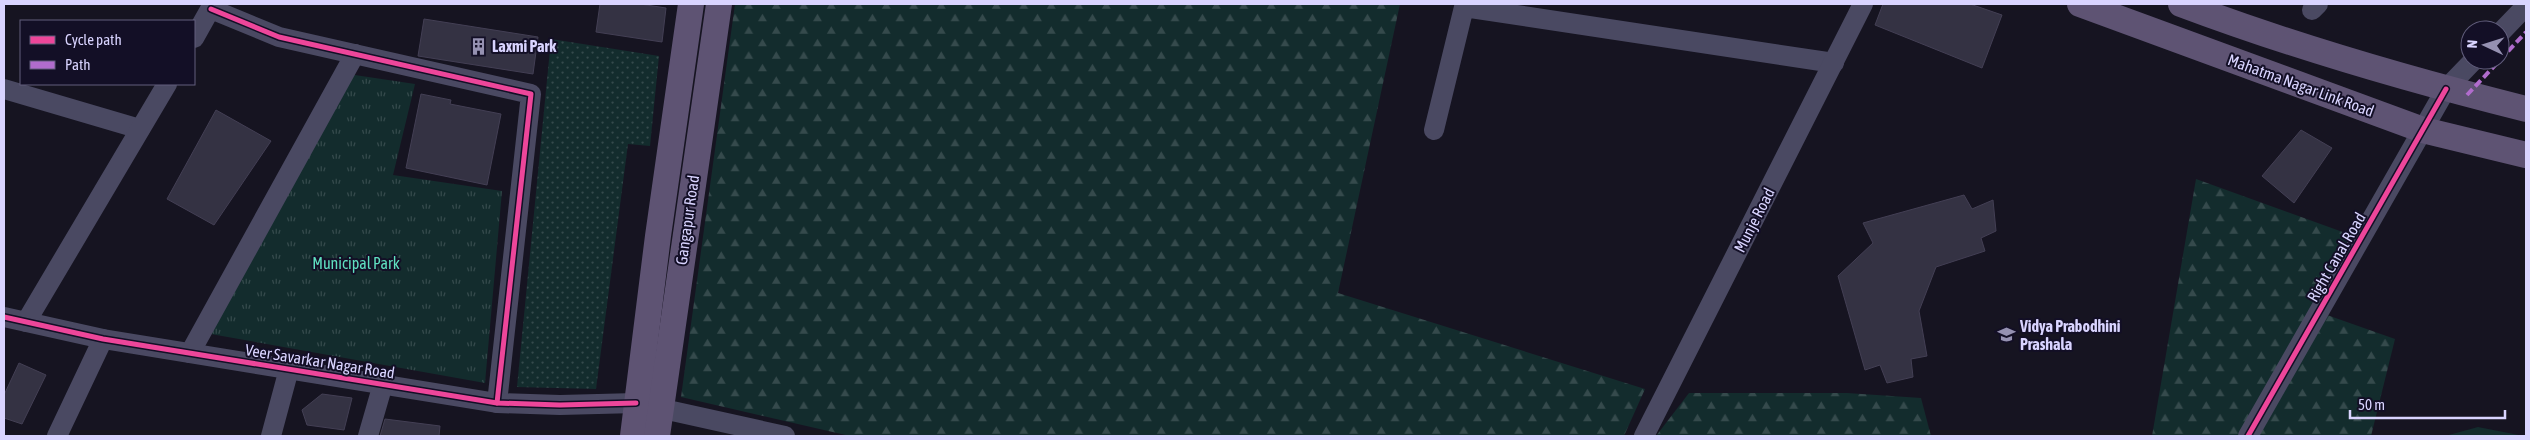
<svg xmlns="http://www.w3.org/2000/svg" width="2530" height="440" viewBox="0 0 2530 440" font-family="'Asap Condensed',sans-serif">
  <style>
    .grass { fill: url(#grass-dots) }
    .forest { fill: url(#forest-firs) }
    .park { fill: url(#park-tufts) }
    .pitch { fill: #132c2d }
    .building { fill: #343243; stroke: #433f54 }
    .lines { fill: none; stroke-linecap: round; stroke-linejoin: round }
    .minor { stroke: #4a4962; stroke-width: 20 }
    .major { stroke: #5e5373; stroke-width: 26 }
    .quiet { stroke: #b06ccc; stroke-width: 4; stroke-dasharray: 8 4; stroke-linecap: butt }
    .cycleway-casing { stroke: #130f26; stroke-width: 8 }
    .cycleway { stroke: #ed469a; stroke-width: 5 }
    .labels { text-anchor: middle; stroke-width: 4; stroke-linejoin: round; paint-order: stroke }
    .poi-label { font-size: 16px; font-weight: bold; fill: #d9d4ff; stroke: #130f26; text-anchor: start }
    .street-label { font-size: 16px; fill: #d9d4ff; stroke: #130f26 }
    .park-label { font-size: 16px; fill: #5fe0c0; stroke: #130f26 }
  </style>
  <defs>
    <pattern id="grass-dots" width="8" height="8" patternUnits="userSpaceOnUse" patternTransform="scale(1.25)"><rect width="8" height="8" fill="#132c2d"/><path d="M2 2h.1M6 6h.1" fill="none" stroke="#354a4c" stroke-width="1.8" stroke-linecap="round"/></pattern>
    <pattern id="forest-firs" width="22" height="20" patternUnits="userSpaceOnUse" patternTransform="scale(1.25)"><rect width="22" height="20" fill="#132c2d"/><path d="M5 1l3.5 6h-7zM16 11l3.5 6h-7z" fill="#354a4c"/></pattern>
    <pattern id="park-tufts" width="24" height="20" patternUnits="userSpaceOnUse" patternTransform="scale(1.25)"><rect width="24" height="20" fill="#132c2d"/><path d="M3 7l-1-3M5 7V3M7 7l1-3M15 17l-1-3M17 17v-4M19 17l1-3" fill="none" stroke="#354a4c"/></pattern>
  </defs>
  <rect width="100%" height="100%" fill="#161421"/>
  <path class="grass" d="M551 39 659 56 650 146 628 144 596 389 517 387Z"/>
  <g class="forest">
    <path d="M735 4H1400L1338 293 1645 389 1624 436H850L681 397Z"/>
    <path d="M2196 179 2351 235 2310 309 2395 339 2371 436H2152Z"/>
    <path d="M1689 393H1847L1921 398 1931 436H1656Z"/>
  </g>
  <path class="park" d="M348 74 415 84 393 175 502 191 485 383 205 333Z"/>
  <path class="pitch" d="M2478 427 2524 436H2445Z"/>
  <g class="building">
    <path d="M600 4H640L666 8 662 42 596 32Z"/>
    <path d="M1883 4H1970L2002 15 1982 68 1875 25Z"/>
    <path d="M424 19 538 37 533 74 418 56Z"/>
    <path d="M421 94 451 100 450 104 501 114 487 185 406 168Z"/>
    <path d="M216 110 271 141 214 225 167 199Z"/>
    <path d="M2301 130 2332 148 2294 203 2262 176Z"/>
    <path d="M1964 195 1972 209 1993 200 1996 231 1981 238 1985 251 1936 267 1919 311 1927 356 1911 359 1913 377 1887 383 1880 365 1865 370 1838 276 1873 243 1863 223Z"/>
    <path d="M19 363 46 375 22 424 4 418V395Z"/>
    <path d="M322 394 352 398 344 430 307 425 302 410Z"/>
    <path d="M385 419 440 426 439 436H380Z"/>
  </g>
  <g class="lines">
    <g class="minor">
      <path d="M211 9 279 37 531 94 497 403"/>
      <path d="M2312 10 2318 4"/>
      <path d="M2500 33 2526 6"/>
      <path d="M194 38 213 4"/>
      <path d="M4 89 140 129"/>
      <path d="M1434 130 1464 7 1834 63"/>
      <path d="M4 317 103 339 497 403 560 405 636 403 785 436"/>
      <path d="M26 322 167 84"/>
      <path d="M190 353 355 54"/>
      <path d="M57 436 103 339"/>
      <path d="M271 436 289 369"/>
      <path d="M368 436 383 384"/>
      <path d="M1644 436 1863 4"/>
      <path d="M2248 436 2446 89 2474 60"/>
    </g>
    <g class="major">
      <path d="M2080 4 2423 130 2526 155"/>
      <path d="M2181 4C2293 46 2410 80 2526 109"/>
      <path d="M633 436 658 236 691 4"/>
      <path d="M657 436 719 4"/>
    </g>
    <g class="quiet">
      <path d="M2500 60 2526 32"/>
      <path d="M2467 95 2500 60"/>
    </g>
    <defs>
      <g id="cycleway">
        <path d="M211 9 279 37 531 94 497 403"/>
        <path d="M4 317 103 339 497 403 560 405 636 403"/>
        <path d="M2248 436 2446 89"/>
      </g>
    </defs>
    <use href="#cycleway" class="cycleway-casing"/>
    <use href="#cycleway" class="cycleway"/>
  </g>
  <defs>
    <symbol id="building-bare" viewBox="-9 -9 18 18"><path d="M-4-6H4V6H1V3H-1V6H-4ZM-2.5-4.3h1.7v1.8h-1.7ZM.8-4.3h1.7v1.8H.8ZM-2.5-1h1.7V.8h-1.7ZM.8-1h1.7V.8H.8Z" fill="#9591b1" stroke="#130f26" stroke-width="2.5" paint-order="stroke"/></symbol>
    <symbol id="school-bare" viewBox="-9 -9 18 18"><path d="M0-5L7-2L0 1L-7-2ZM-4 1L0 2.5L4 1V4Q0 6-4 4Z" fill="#9591b1" stroke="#130f26" stroke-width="2.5" paint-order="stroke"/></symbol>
  </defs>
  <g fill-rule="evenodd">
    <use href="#building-bare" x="466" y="34" width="25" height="25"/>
    <use href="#school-bare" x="1994" y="322" width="25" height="25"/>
  </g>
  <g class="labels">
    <g class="poi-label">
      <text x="492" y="52">Laxmi Park</text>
      <text x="2020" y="332">Vidya Prabodhini<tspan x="2020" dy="18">Prashala</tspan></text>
    </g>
    <g class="street-label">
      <text transform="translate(2301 85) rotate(20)" y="6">Mahatma Nagar Link Road</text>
      <text transform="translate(687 220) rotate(-82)" y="6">Gangapur Road</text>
      <text transform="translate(1754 220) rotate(-63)" y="6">Munje Road</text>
      <text transform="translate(2336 257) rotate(-60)" y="6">Right Canal Road</text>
      <text transform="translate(320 361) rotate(9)" y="6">Veer Savarkar Nagar Road</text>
    </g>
    <g class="park-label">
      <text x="356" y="269">Municipal Park</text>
    </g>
  </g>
  <rect width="2530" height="440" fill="none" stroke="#d9d4ff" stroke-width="10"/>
  <rect x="20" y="20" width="175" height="65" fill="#130f26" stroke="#625e7d"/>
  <rect x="30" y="36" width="25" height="8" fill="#ed469a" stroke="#625e7d"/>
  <text x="65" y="45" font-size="15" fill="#d9d4ff">Cycle path</text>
  <rect x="30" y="61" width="25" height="8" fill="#b06ccc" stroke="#625e7d"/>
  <text x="65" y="70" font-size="15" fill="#d9d4ff">Path</text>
  <g transform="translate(2485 45) rotate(274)"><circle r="24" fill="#130f26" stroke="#625e7d"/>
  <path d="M0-4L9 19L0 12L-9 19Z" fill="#9591b1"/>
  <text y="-8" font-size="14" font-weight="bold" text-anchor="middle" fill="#d9d4ff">N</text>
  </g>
  <path d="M2350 410v8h155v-8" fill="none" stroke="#d9d4ff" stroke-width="2.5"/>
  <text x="2358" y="410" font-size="15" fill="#d9d4ff" stroke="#130f26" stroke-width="4" paint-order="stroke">50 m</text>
</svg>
